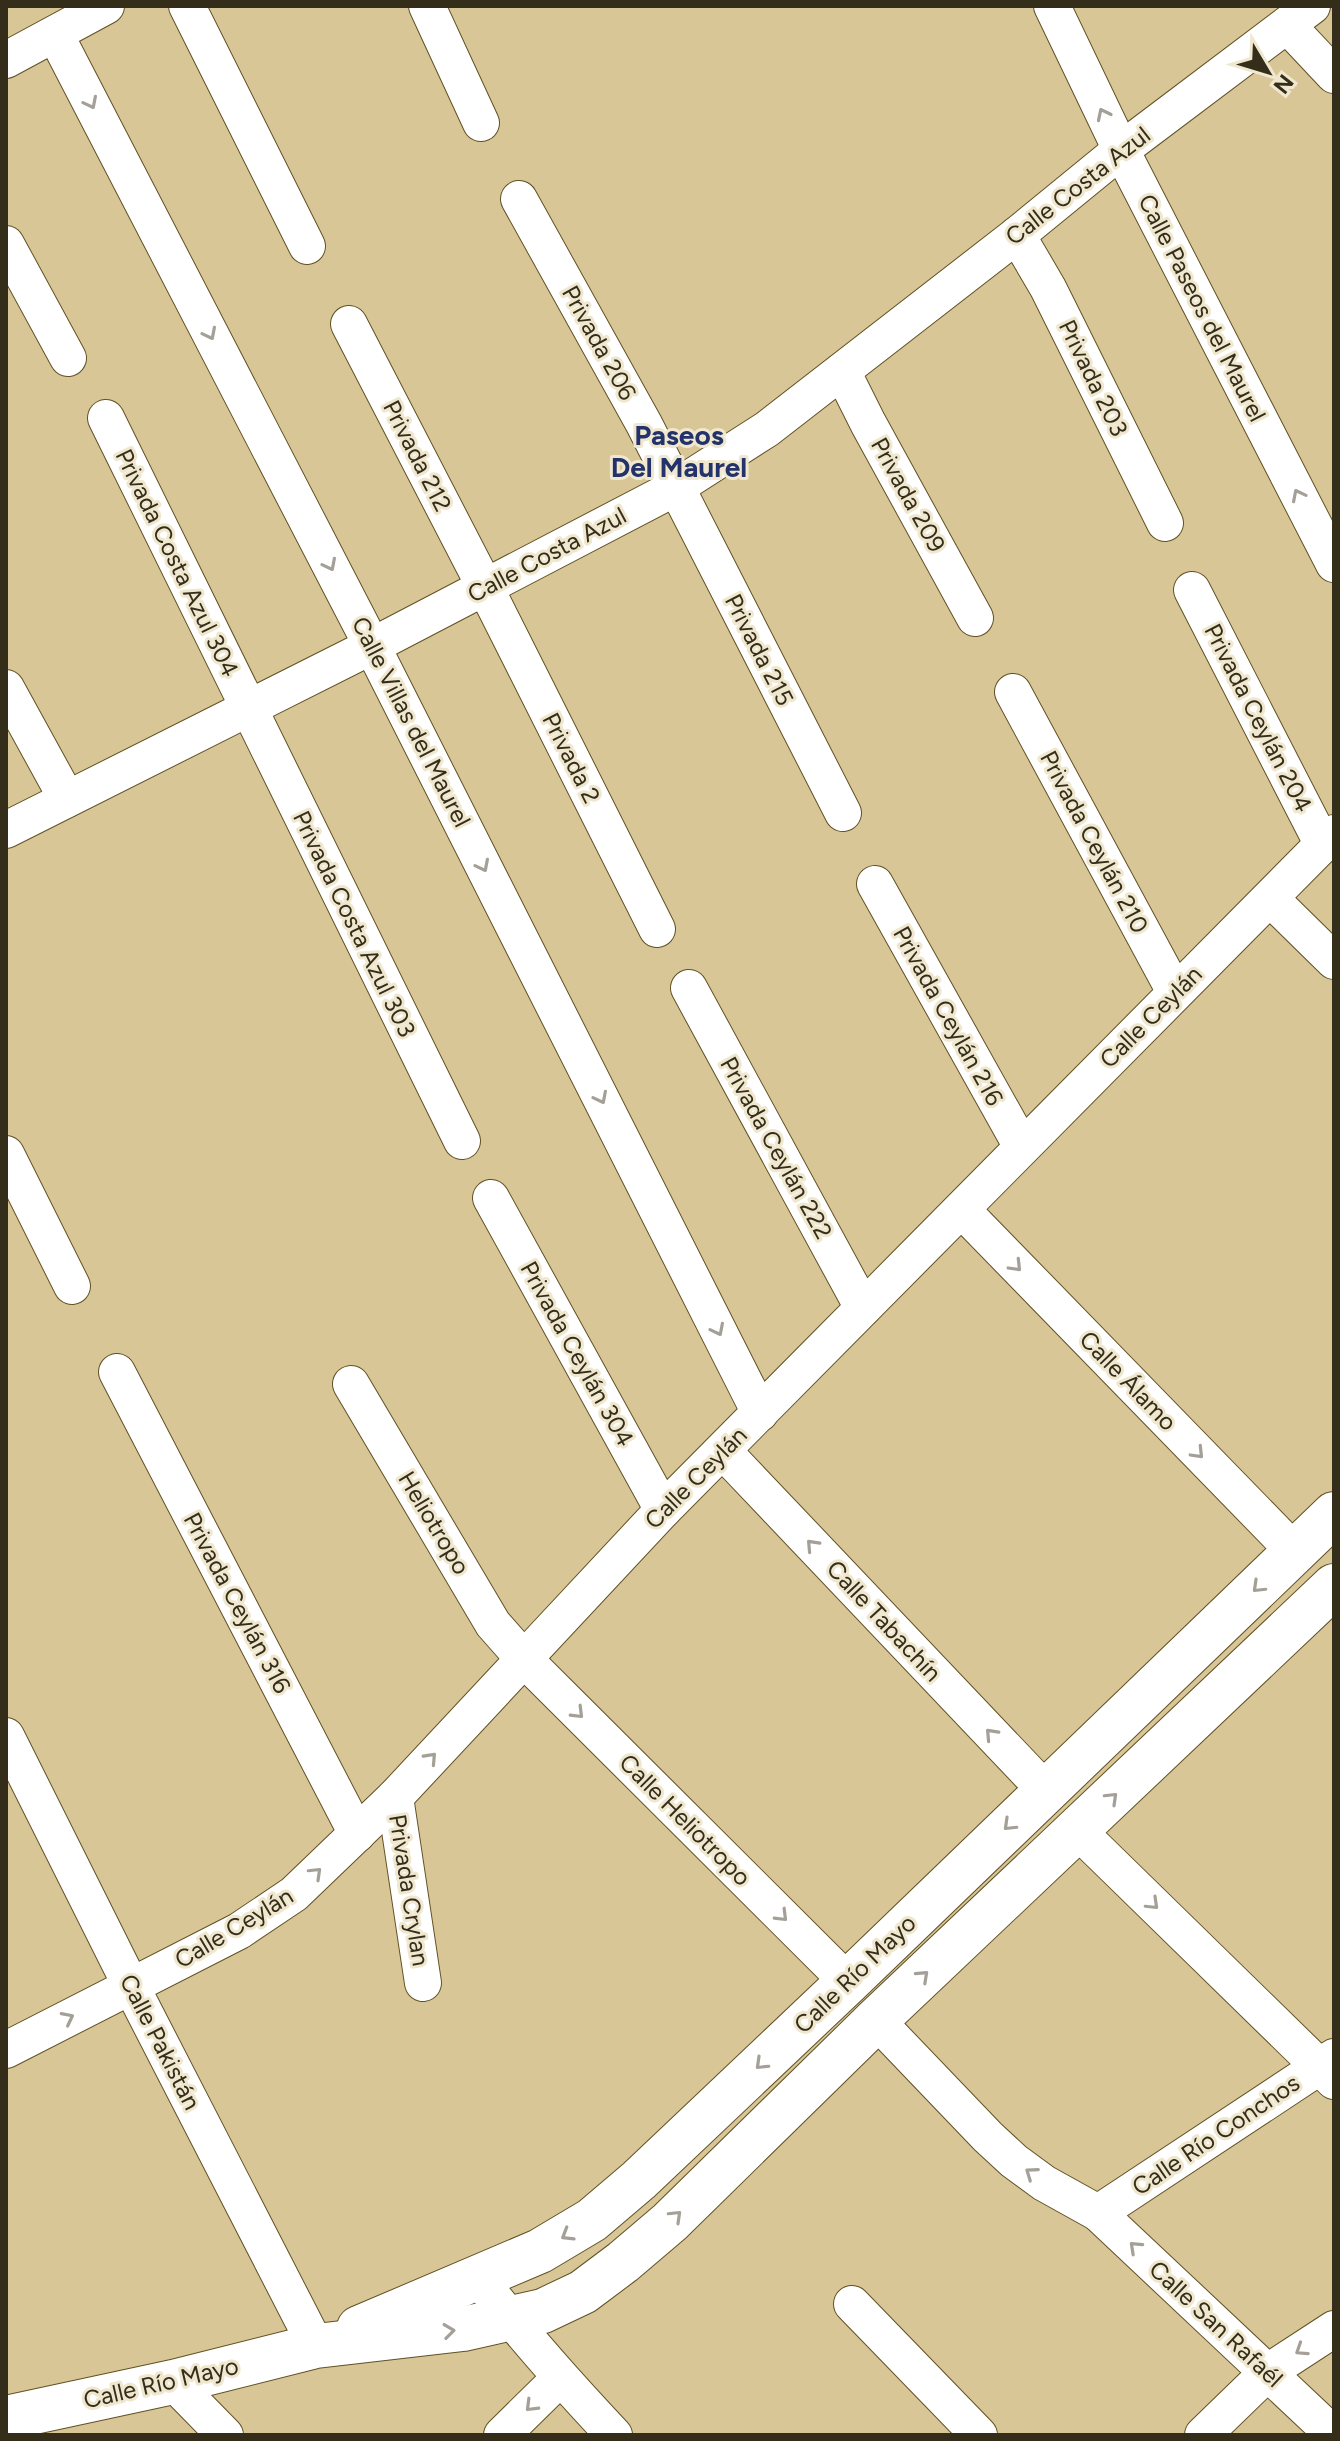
<svg xmlns="http://www.w3.org/2000/svg" width="1340" height="2441" viewBox="0 0 1340 2441" font-family="Figtree,sans-serif">
  <style>
    .lines { fill: none; stroke-linecap: round; stroke-linejoin: round }
    .minor-casing { stroke: #615124; stroke-width: 38 }
    .tertiary-casing { stroke: #615124; stroke-width: 46 }
    .minor { stroke: #fff; stroke-width: 36 }
    .tertiary { stroke: #fff; stroke-width: 44 }
    .oneway { stroke: #a4a098 }
    .labels { text-anchor: middle; stroke-width: 6; stroke-linejoin: round; paint-order: stroke }
    .street-label { font-size: 24px; fill: #342d1a; stroke: #f0e7cf }
    .quarter-label { font-size: 28px; font-weight: bold; fill: #23326a; stroke: #f0e7cf }
  </style>
  <rect width="100%" height="100%" fill="#d8c696"/>
  <g class="lines">
    <defs>
      <g id="minor">
        <path d="M187 6 307 246"/>
        <path d="M427 6 481 123"/>
        <path d="M1052 6 1121 150 1334 564"/>
        <path d="M1287 25 1334 75"/>
        <path d="M55 34 372 646 760 1413"/>
        <path d="M6 60 106 6"/>
        <path d="M519 199 644 424 843 813"/>
        <path d="M1017 235 1048 288 1165 523"/>
        <path d="M6 244 68 358"/>
        <path d="M349 324 485 587 657 929"/>
        <path d="M842 371 868 423 975 618"/>
        <path d="M106 418 462 1141"/>
        <path d="M1192 590 1323 845"/>
        <path d="M6 688 67 799"/>
        <path d="M1013 692 1175 992"/>
        <path d="M6 830 372 646 675 488 767 429 1017 235 1121 150 1312 6"/>
        <path d="M875 884 1022 1147"/>
        <path d="M1271 899 1334 961"/>
        <path d="M689 988 863 1308"/>
        <path d="M6 1154 72 1286"/>
        <path d="M491 1198 663 1510"/>
        <path d="M962 1210 1295 1552"/>
        <path d="M117 1372 357 1834"/>
        <path d="M351 1384 493 1624 523 1658 848 1982"/>
        <path d="M723 1451 1045 1790"/>
        <path d="M6 1736 131 1986 316 2346"/>
        <path d="M395 1797 423 1983"/>
        <path d="M1077 1830 1334 2081"/>
        <path d="M876 2020 988 2137 1014 2161 1044 2183 1098 2213 1334 2435"/>
        <path d="M6 2050 239 1931 294 1894 395 1797 663 1510 1334 833"/>
        <path d="M1098 2213 1334 2057"/>
        <path d="M478 2277C520 2333 566 2384 614 2435"/>
        <path d="M852 2304 979 2435"/>
        <path d="M173 2382 225 2435"/>
        <path d="M502 2435 560 2378"/>
        <path d="M1203 2435 1268 2372 1334 2329"/>
      </g>
      <g id="tertiary">
        <path d="M359 2328 540 2251 592 2220 639 2180 848 1982 1334 1514"/>
        <path d="M6 2418 173 2382 316 2346 463 2329 543 2311 583 2292 623 2262 670 2222 876 2020 1334 1586"/>
      </g>
    </defs>
    <use href="#minor" class="minor-casing"/>
    <use href="#tertiary" class="tertiary-casing"/>
    <use href="#minor" class="minor"/>
    <use href="#tertiary" class="tertiary"/>
  </g>
  <defs><path id="oneway-chevron" d="M-2-3.5L2.5 0L-2 3.5" fill="none" stroke-width="1.6" stroke-linecap="round" stroke-linejoin="round" transform="scale(2)"/></defs>
  <g class="oneway">
    <use href="#oneway-chevron" transform="translate(91 103) rotate(63)"/>
    <use href="#oneway-chevron" transform="translate(1103 114) rotate(-116)"/>
    <use href="#oneway-chevron" transform="translate(210 334) rotate(63)"/>
    <use href="#oneway-chevron" transform="translate(1298 495) rotate(-117)"/>
    <use href="#oneway-chevron" transform="translate(330 565) rotate(63)"/>
    <use href="#oneway-chevron" transform="translate(483 866) rotate(63)"/>
    <use href="#oneway-chevron" transform="translate(601 1098) rotate(63)"/>
    <use href="#oneway-chevron" transform="translate(1016 1266) rotate(46)"/>
    <use href="#oneway-chevron" transform="translate(718 1330) rotate(63)"/>
    <use href="#oneway-chevron" transform="translate(1198 1453) rotate(46)"/>
    <use href="#oneway-chevron" transform="translate(812 1545) rotate(-133)"/>
    <use href="#oneway-chevron" transform="translate(1258 1587) rotate(136)"/>
    <use href="#oneway-chevron" transform="translate(578 1713) rotate(45)"/>
    <use href="#oneway-chevron" transform="translate(991 1734) rotate(-133)"/>
    <use href="#oneway-chevron" transform="translate(431 1758) rotate(-47)"/>
    <use href="#oneway-chevron" transform="translate(1112 1798) rotate(-44)"/>
    <use href="#oneway-chevron" transform="translate(1009 1825) rotate(136)"/>
    <use href="#oneway-chevron" transform="translate(316 1873) rotate(-44)"/>
    <use href="#oneway-chevron" transform="translate(1153 1904) rotate(44)"/>
    <use href="#oneway-chevron" transform="translate(782 1916) rotate(45)"/>
    <use href="#oneway-chevron" transform="translate(923 1976) rotate(-43)"/>
    <use href="#oneway-chevron" transform="translate(68 2018) rotate(-27)"/>
    <use href="#oneway-chevron" transform="translate(761 2064) rotate(136)"/>
    <use href="#oneway-chevron" transform="translate(1031 2173) rotate(-145)"/>
    <use href="#oneway-chevron" transform="translate(676 2216) rotate(-44)"/>
    <use href="#oneway-chevron" transform="translate(567 2235) rotate(149)"/>
    <use href="#oneway-chevron" transform="translate(1135 2247) rotate(-137)"/>
    <use href="#oneway-chevron" transform="translate(449 2331) rotate(-7)"/>
    <use href="#oneway-chevron" transform="translate(1301 2350) rotate(147)"/>
    <use href="#oneway-chevron" transform="translate(531 2406) rotate(135)"/>
  </g>
  <g class="labels">
    <g class="street-label">
      <text transform="translate(1078 186) rotate(-38)" y="8">Calle Costa Azul</text>
      <text transform="translate(1202 308) rotate(63)" y="8">Calle Paseos del Maurel</text>
      <text transform="translate(599 343) rotate(61)" y="8">Privada 206</text>
      <text transform="translate(1093 378) rotate(64)" y="8">Privada 203</text>
      <text transform="translate(417 456) rotate(63)" y="8">Privada 212</text>
      <text transform="translate(908 495) rotate(61)" y="8">Privada 209</text>
      <text transform="translate(547 555) rotate(-28)" y="8">Calle Costa Azul</text>
      <text transform="translate(177 563) rotate(64)" y="8">Privada Costa Azul 304</text>
      <text transform="translate(759 650) rotate(63)" y="8">Privada 215</text>
      <text transform="translate(1258 718) rotate(63)" y="8">Privada Ceylán 204</text>
      <text transform="translate(411 722) rotate(63)" y="8">Calle Villas del Maurel</text>
      <text transform="translate(571 758) rotate(63)" y="8">Privada 2</text>
      <text transform="translate(1094 842) rotate(62)" y="8">Privada Ceylán 210</text>
      <text transform="translate(354 924) rotate(64)" y="8">Privada Costa Azul 303</text>
      <text transform="translate(948 1016) rotate(61)" y="8">Privada Ceylán 216</text>
      <text transform="translate(1151 1017) rotate(-45)" y="8">Calle Ceylán</text>
      <text transform="translate(776 1148) rotate(61)" y="8">Privada Ceylán 222</text>
      <text transform="translate(577 1354) rotate(61)" y="8">Privada Ceylán 304</text>
      <text transform="translate(1128 1381) rotate(46)" y="8">Calle Álamo</text>
      <text transform="translate(696 1478) rotate(-45)" y="8">Calle Ceylán</text>
      <text transform="translate(434 1523) rotate(59)" y="8">Heliotropo</text>
      <text transform="translate(237 1603) rotate(62)" y="8">Privada Ceylán 316</text>
      <text transform="translate(884 1621) rotate(47)" y="8">Calle Tabachín</text>
      <text transform="translate(685 1820) rotate(45)" y="8">Calle Heliotropo</text>
      <text transform="translate(409 1890) rotate(81)" y="8">Privada Crylan</text>
      <text transform="translate(234 1928) rotate(-31)" y="8">Calle Ceylán</text>
      <text transform="translate(855 1974) rotate(-44)" y="8">Calle Río Mayo</text>
      <text transform="translate(160 2042) rotate(63)" y="8">Calle Pakistán</text>
      <text transform="translate(1216 2135) rotate(-34)" y="8">Calle Río Conchos</text>
      <text transform="translate(1216 2324) rotate(43)" y="8">Calle San Rafaél</text>
      <text transform="translate(161 2383) rotate(-13)" y="8">Calle Río Mayo</text>
    </g>
    <g class="quarter-label">
      <text x="679" y="445">Paseos<tspan x="679" dy="32">Del Maurel</tspan></text>
    </g>
  </g>
  <rect width="1340" height="2441" fill="none" stroke="#342d1a" stroke-width="16"/>
  <g transform="translate(1268 72) rotate(128)" stroke="#f0e7cf" stroke-width="6" paint-order="stroke">
  <path d="M0-6L14 30L0 20L-14 30Z" fill="#342d1a"/>
  <text y="-12" font-size="22" font-weight="bold" text-anchor="middle" fill="#342d1a">N</text>
  </g>
</svg>
